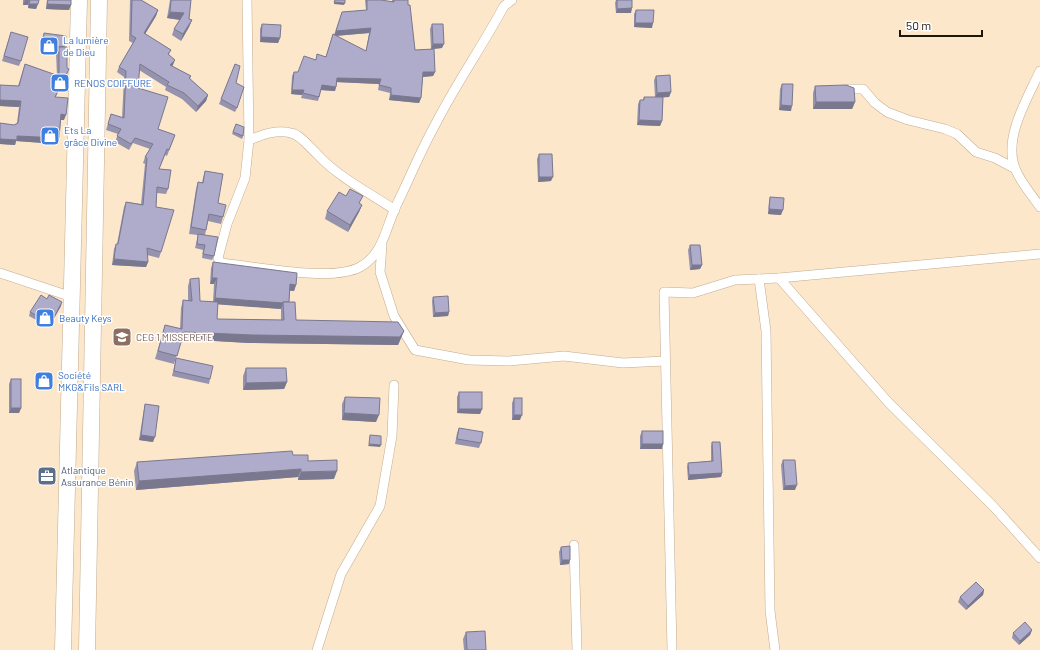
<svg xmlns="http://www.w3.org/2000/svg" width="1040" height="650" viewBox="0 0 1040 650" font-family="Barlow,sans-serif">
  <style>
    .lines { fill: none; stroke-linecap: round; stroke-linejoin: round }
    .street-casing { stroke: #c1ac90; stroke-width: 10 }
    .highway-casing { stroke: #c1ac90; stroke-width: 17 }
    .street { stroke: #fff; stroke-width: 9 }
    .highway { stroke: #fff; stroke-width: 16 }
    .wall { fill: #9693af; fill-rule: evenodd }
    .shaded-wall { fill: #7a788e }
    .building { fill: #aeabcb; stroke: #7a788e }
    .labels { text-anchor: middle; stroke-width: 3; stroke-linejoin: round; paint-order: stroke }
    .shop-label { font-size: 10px; fill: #366cbe; stroke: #fff; text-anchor: start }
    .education-label { font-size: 10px; fill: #785e54; stroke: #fff; text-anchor: start }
    .service-label { font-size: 10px; fill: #4e5e75; stroke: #fff; text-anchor: start }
  </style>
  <rect width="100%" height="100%" fill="#fde7ca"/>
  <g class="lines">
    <defs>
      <g id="street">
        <path d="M247 0 249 140 245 178 227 224 218 258 220 262 228 264C260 267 332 282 360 267 383 255 386 227 396 206 409 180 420 152 434 127 455 85 482 47 504 6L512 0"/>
        <path d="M1040 71C1028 97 1003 138 1015 168 1020 182 1032 195 1040 207"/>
        <path d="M849 89H863L875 103 887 112 908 120 945 129 957 134 976 152 995 158 1014 168"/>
        <path d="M249 140C262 135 276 129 291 133 301 135 309 147 317 154 338 177 368 192 395 210"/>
        <path d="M382 245 380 272 394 316 415 350 469 360 509 361 564 356 623 363 665 361"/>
        <path d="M0 273 72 297"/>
        <path d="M779 278 888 402 993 506 1040 558"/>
        <path d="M759 279 766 331 770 611 775 650"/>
        <path d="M574 545 577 650"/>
        <path d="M317 650 341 574 380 506 392 436 394 385"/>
        <path d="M672 650 664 292 693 293 735 280 779 278 1040 254"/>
      </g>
      <g id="highway">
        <path d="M63 650 79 0"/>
        <path d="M87 650 99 0"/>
      </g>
    </defs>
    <use href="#street" class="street-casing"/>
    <use href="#highway" class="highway-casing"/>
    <use href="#street" class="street"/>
    <use href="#highway" class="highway"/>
  </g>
  <g class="wall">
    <path d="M23 0H39L36 9 28 8V5H23Z"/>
    <path d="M47 0H71L69 10 46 9Z"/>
    <path d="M130 0H141L158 10 156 16 145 34 171 50 169 54 173 65 172 66 191 76 190 79 208 95 206 101 196 112 182 99 165 90 166 87 139 70 138 88 158 129 175 135 167 156 165 155 159 169 168 189 166 194 157 193 156 207 161 252 159 258 147 255 148 262 146 267 112 265 114 249 116 244H117L124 207 126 202 141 204 145 164 143 163 145 157 150 149 133 143 129 150 115 142 118 134 106 130 111 114 122 118 124 77 117 72 119 67 133 43 129 41Z"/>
    <path d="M170 0H191L189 19 192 20 189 27 181 41 172 35 174 29 180 20 167 18Z"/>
    <path d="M365 0H381L392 2V0H408V5L415 50 431 49 430 29 432 24 442 48 434 49 435 72 433 76 423 77 421 98 419 103 389 100 390 93 378 90 379 84 337 82 335 91 321 90 318 101 301 98 302 95 291 94 292 76 294 72H298L315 60 326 56 333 34 334 35 342 12 366 10ZM369 33 366 51 335 36Z"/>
    <path d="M616 0H632L631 13H616L615 3Z"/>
    <path d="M636 10 652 28 634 27V14Z"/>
    <path d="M262 24 280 38 278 43 260 42V29Z"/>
    <path d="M11 32 21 61 19 66 2 61Z"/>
    <path d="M44 33 64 47 67 74 55 97 64 120H61L59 138 57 144 16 141 15 145 0 144V123L14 125 17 123 19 107 0 106V85L18 86 25 64 57 76 56 53 57 51 41 49 42 38Z"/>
    <path d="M235 64 237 108 235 112 219 104Z"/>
    <path d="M656 76 671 92 669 97H663L662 121 660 126 637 125 638 104 640 100H643L644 97H655L654 80Z"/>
    <path d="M782 84 791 111 779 110 780 89Z"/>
    <path d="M815 86 855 102 852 109H813V93Z"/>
    <path d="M236 124 243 136 242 139 232 134Z"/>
    <path d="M539 154 551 181 538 182 537 159Z"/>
    <path d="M205 171 223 217 221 224 208 221 206 230 205 235 214 256 212 260 202 258 203 250 195 248 198 235 189 234 196 189 198 182 202 183 203 178Z"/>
    <path d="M770 197 781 215 768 214 769 202Z"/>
    <path d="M360 204 362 205 359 212 348 232 325 219 327 211Z"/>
    <path d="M690 245 702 265 700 269 690 270 688 250Z"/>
    <path d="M213 262 296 285 294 291H290L289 302 296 320 404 331 398 345 249 343 181 339 174 364 155 359 163 332 165 325 180 329 181 308 183 300 188 301V286L190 279 200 301 213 302 214 284H210L211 268ZM218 304 281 309V320L217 319Z"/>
    <path d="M433 297 449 312 448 316 433 317 432 301Z"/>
    <path d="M47 299 61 306 49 327 29 316 30 312Z"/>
    <path d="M176 358 210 379 209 384 172 376 175 363Z"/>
    <path d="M246 368 287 382 284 389 243 390V376Z"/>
    <path d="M11 379 21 408 19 413H9V384Z"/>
    <path d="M459 392 482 409 480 414 457 413V397Z"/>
    <path d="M345 397 376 422 342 420V404Z"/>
    <path d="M514 398 520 420H512V403Z"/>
    <path d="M145 404 153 442 139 440 144 409Z"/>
    <path d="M459 428 481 443 479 448 455 444 457 433Z"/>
    <path d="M642 431 662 449H640V436Z"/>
    <path d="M712 442 722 473 721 477 688 480 687 467 688 463 711 461V446Z"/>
    <path d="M293 455 308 461 334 479 298 480V477L136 490 134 471 137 462Z"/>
    <path d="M783 460 795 490H783L781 465Z"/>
    <path d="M561 547 569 564 560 565 559 552Z"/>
    <path d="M984 590 983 595 966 610 958 602 960 597Z"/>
    <path d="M1032 630 1030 635 1019 645 1012 638 1013 633Z"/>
    <path d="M466 632 486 650H464L463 639Z"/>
  </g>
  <g class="shaded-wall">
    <path d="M25 0H29L28 5H23Z"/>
    <path d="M334 2 345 3 344 5 334 4Z"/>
    <path d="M29 4H38L36 9 28 8Z"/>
    <path d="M47 4 71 5 69 10 46 9Z"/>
    <path d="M632 8 631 13H616L617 9Z"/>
    <path d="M158 10 156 16 142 39 144 33Z"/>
    <path d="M170 12 184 13 181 20 167 18Z"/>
    <path d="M192 20 189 27 181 41 183 34Z"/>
    <path d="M635 23H653L652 28 634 27Z"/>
    <path d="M371 28 369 33 334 36 336 31Z"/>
    <path d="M261 37 280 38 278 43 260 42Z"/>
    <path d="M43 44 64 47 63 51 59 47 57 51 41 49Z"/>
    <path d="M433 44H444L442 48 431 49Z"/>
    <path d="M175 60 173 65 168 71 170 65Z"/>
    <path d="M69 69 67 74 53 102 55 97Z"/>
    <path d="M423 72H435L433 76 422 77Z"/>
    <path d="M337 78 381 79 379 84 335 82Z"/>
    <path d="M322 85 336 87 335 91 320 90Z"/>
    <path d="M292 90H304L302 95 291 94Z"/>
    <path d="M671 92 669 97 655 98 657 93Z"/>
    <path d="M208 95 206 101 196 112 198 106Z"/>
    <path d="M391 95 421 98 419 103 389 100Z"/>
    <path d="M0 100 21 101 19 107 0 106Z"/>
    <path d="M816 102H855L852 109H813Z"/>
    <path d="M781 105 792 106 791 111 779 110Z"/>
    <path d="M61 114 66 115 64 120H59Z"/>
    <path d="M639 120 662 121 660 126 637 125Z"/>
    <path d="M17 136 59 138 57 144 16 141 15 145 0 144V139Z"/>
    <path d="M539 177H553L551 181 538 182Z"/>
    <path d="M362 205 359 212 348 232 350 225Z"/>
    <path d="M769 209 783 210 781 215 768 214Z"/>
    <path d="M114 259 148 262 146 267 112 265Z"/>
    <path d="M692 265H702L700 269 690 270Z"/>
    <path d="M212 278H217L214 284H210Z"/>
    <path d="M290 284 296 285 294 291 288 290Z"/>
    <path d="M215 298 283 303 281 309 213 304Z"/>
    <path d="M62 302 61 306 49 327 51 323Z"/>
    <path d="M449 312 448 316 433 317 435 313Z"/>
    <path d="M404 331 398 345 249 343 181 339 184 332Z"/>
    <path d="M287 382 284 389 243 390 246 383Z"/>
    <path d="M11 408H21L19 413H9Z"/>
    <path d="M459 409H482L480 414 457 413Z"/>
    <path d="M344 413 379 415 376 422 342 420Z"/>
    <path d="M514 415H522L520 420H512Z"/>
    <path d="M141 435 155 437 153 442 139 440Z"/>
    <path d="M369 444 381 445 380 447 368 446Z"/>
    <path d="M642 444H663L662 449H640Z"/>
    <path d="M301 469 298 477 136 490 139 481Z"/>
    <path d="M337 471 334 479 298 480 301 472Z"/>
    <path d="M722 473 721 477 688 480 689 475Z"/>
    <path d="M797 485 795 490H783L785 486Z"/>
    <path d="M562 560H570L569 564 560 565Z"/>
    <path d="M984 590 983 595 966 610 968 606Z"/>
    <path d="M1032 630 1030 635 1019 645 1020 641Z"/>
  </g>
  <g class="building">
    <path d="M30 0H39L38 4H29Z"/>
    <path d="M48 0H71V5L47 4Z"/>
    <path d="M132 0H141L158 10 144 33 171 50 168 54 175 60 170 65 191 76 189 78 208 95 198 106 184 93 167 85 169 82 140 64 138 88 168 97 158 129 175 135 169 150 167 149 159 169 171 170 168 189 157 187 156 207 174 210 161 252 147 248 148 262 114 259 116 244H118L126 202 143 205 147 158 145 157 153 144 135 138 131 144 117 136 121 129 108 124 111 114 124 118 126 71 119 67 136 38 131 35Z"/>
    <path d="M171 0H191L189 19 192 20 183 34 174 29 184 13 170 12Z"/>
    <path d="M335 0H345V3L334 2Z"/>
    <path d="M367 0H381L394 2V0H408V5H410L415 50 434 49 435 72H423L421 98 391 95V88L379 85 381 79 337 78 336 87 322 85 319 97 303 93 304 90H292L294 72H298L304 56 316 60 317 54 326 57 333 34 366 51 371 28 336 31 342 12 367 10Z"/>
    <path d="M617 0H632V8L617 9Z"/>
    <path d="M636 10H654L653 23H635Z"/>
    <path d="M262 24 281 25 280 38 261 37Z"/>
    <path d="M432 24H443L444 44H433Z"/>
    <path d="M11 32 28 37 21 61 4 56Z"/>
    <path d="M44 33 66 36 64 47 43 44Z"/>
    <path d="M59 47H67V68L69 69 55 97 68 98 66 115 61 114 59 138 17 136V140L0 139V123L14 125 18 123 21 101 0 100V85L19 86 25 64 59 76Z"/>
    <path d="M235 64 240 66 236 83 244 87 237 108 221 99Z"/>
    <path d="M670 75 671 92 657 93 656 76Z"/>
    <path d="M782 84H793L792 106 781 105Z"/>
    <path d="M846 85 854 88 855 102H816L815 86Z"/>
    <path d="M644 97H663L662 121 639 120 640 100H644Z"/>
    <path d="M236 124 244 127 243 136 233 132Z"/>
    <path d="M539 154H552L553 177H539Z"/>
    <path d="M205 171 223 174 218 203 226 205 223 217 209 214 206 230 191 227 198 182 203 183Z"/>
    <path d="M350 189 363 196 359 203 362 205 350 225 327 211 339 192 346 196Z"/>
    <path d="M770 197 784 198 783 210 769 209Z"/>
    <path d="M198 234 218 237 214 256 203 254 205 245 197 244Z"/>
    <path d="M690 245H700L702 265H692Z"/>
    <path d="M213 262 297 273 296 285 290 284 289 302H283V303L215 298 217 278H212Z"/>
    <path d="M199 278 200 301 218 302 217 319 284 320 283 302H295L296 320 398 322 404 331 400 337 252 335 184 332 177 356 158 351 165 325 182 329 183 300 192 301 190 279Z"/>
    <path d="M41 295 47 299 49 295 62 302 51 323 30 312Z"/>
    <path d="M448 296 449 312 435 313 433 297Z"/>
    <path d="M176 358 213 366 210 379 174 371Z"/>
    <path d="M246 368H286L287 382 246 383Z"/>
    <rect x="11" y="379" width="10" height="29"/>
    <rect x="459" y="392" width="23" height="17"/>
    <path d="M345 397 380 398 379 415 344 413Z"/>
    <rect x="514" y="398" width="8" height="17"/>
    <path d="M145 404 159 406 155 437 141 435Z"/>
    <path d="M459 428 483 432 481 443 457 439Z"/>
    <rect x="642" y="431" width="21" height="13"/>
    <path d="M370 435 381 436V445L369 444Z"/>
    <path d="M712 442H720L722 473 689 475 688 463 713 461Z"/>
    <path d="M292 451 293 455H308V461L337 460V471L301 472V469L139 481 137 462Z"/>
    <path d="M783 460H795L797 485 785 486Z"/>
    <path d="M570 546V560H562L561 547Z"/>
    <path d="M976 582 984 590 968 606 960 597Z"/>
    <path d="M1025 622 1032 630 1020 641 1013 633Z"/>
    <path d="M485 631 486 650H467L466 632Z"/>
  </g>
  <defs>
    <symbol id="shop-square" viewBox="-11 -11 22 22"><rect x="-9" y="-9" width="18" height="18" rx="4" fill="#3f7fe0" stroke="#fff"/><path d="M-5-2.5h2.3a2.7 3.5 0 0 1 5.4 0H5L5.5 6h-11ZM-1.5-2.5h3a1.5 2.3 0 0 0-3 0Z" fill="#fff"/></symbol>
    <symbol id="school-square" viewBox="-11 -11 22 22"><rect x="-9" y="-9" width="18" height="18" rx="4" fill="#8d6e63" stroke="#fff"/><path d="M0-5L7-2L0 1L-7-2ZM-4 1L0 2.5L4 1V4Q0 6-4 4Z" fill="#fff"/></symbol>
    <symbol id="office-square" viewBox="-11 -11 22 22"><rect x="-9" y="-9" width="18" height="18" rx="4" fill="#5c6f8a" stroke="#fff"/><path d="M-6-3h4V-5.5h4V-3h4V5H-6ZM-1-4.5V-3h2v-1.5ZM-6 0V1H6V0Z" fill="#fff"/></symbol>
  </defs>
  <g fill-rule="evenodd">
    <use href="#shop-square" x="38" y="35" width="22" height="22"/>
    <use href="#shop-square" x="49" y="72" width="22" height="22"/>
    <use href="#shop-square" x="39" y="125" width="22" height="22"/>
    <use href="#shop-square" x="34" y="307" width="22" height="22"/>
    <use href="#school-square" x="111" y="326" width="22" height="22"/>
    <use href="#shop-square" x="33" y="370" width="22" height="22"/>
    <use href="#office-square" x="36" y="465" width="22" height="22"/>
  </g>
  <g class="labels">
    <g class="shop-label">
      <text x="63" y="44">La lumière<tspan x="63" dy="12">de Dieu</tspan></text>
      <text x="74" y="87">RENOS COIFFURE</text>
      <text x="64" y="134">Ets La<tspan x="64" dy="12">grâce Divine</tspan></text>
      <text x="59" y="322">Beauty Keys</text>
      <text x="58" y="379">Société<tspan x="58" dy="12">MKG&amp;Fils SARL</tspan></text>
    </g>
    <g class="education-label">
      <text x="136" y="341">CEG 1 MISSERETE</text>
    </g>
    <g class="service-label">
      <text x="61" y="474">Atlantique<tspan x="61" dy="12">Assurance Bénin</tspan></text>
    </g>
  </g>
  <path d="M900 30v6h82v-6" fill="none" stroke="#1d160b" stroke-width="2"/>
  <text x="906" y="30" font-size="12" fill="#1d160b" stroke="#ffffff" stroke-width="3" paint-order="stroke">50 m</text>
</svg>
